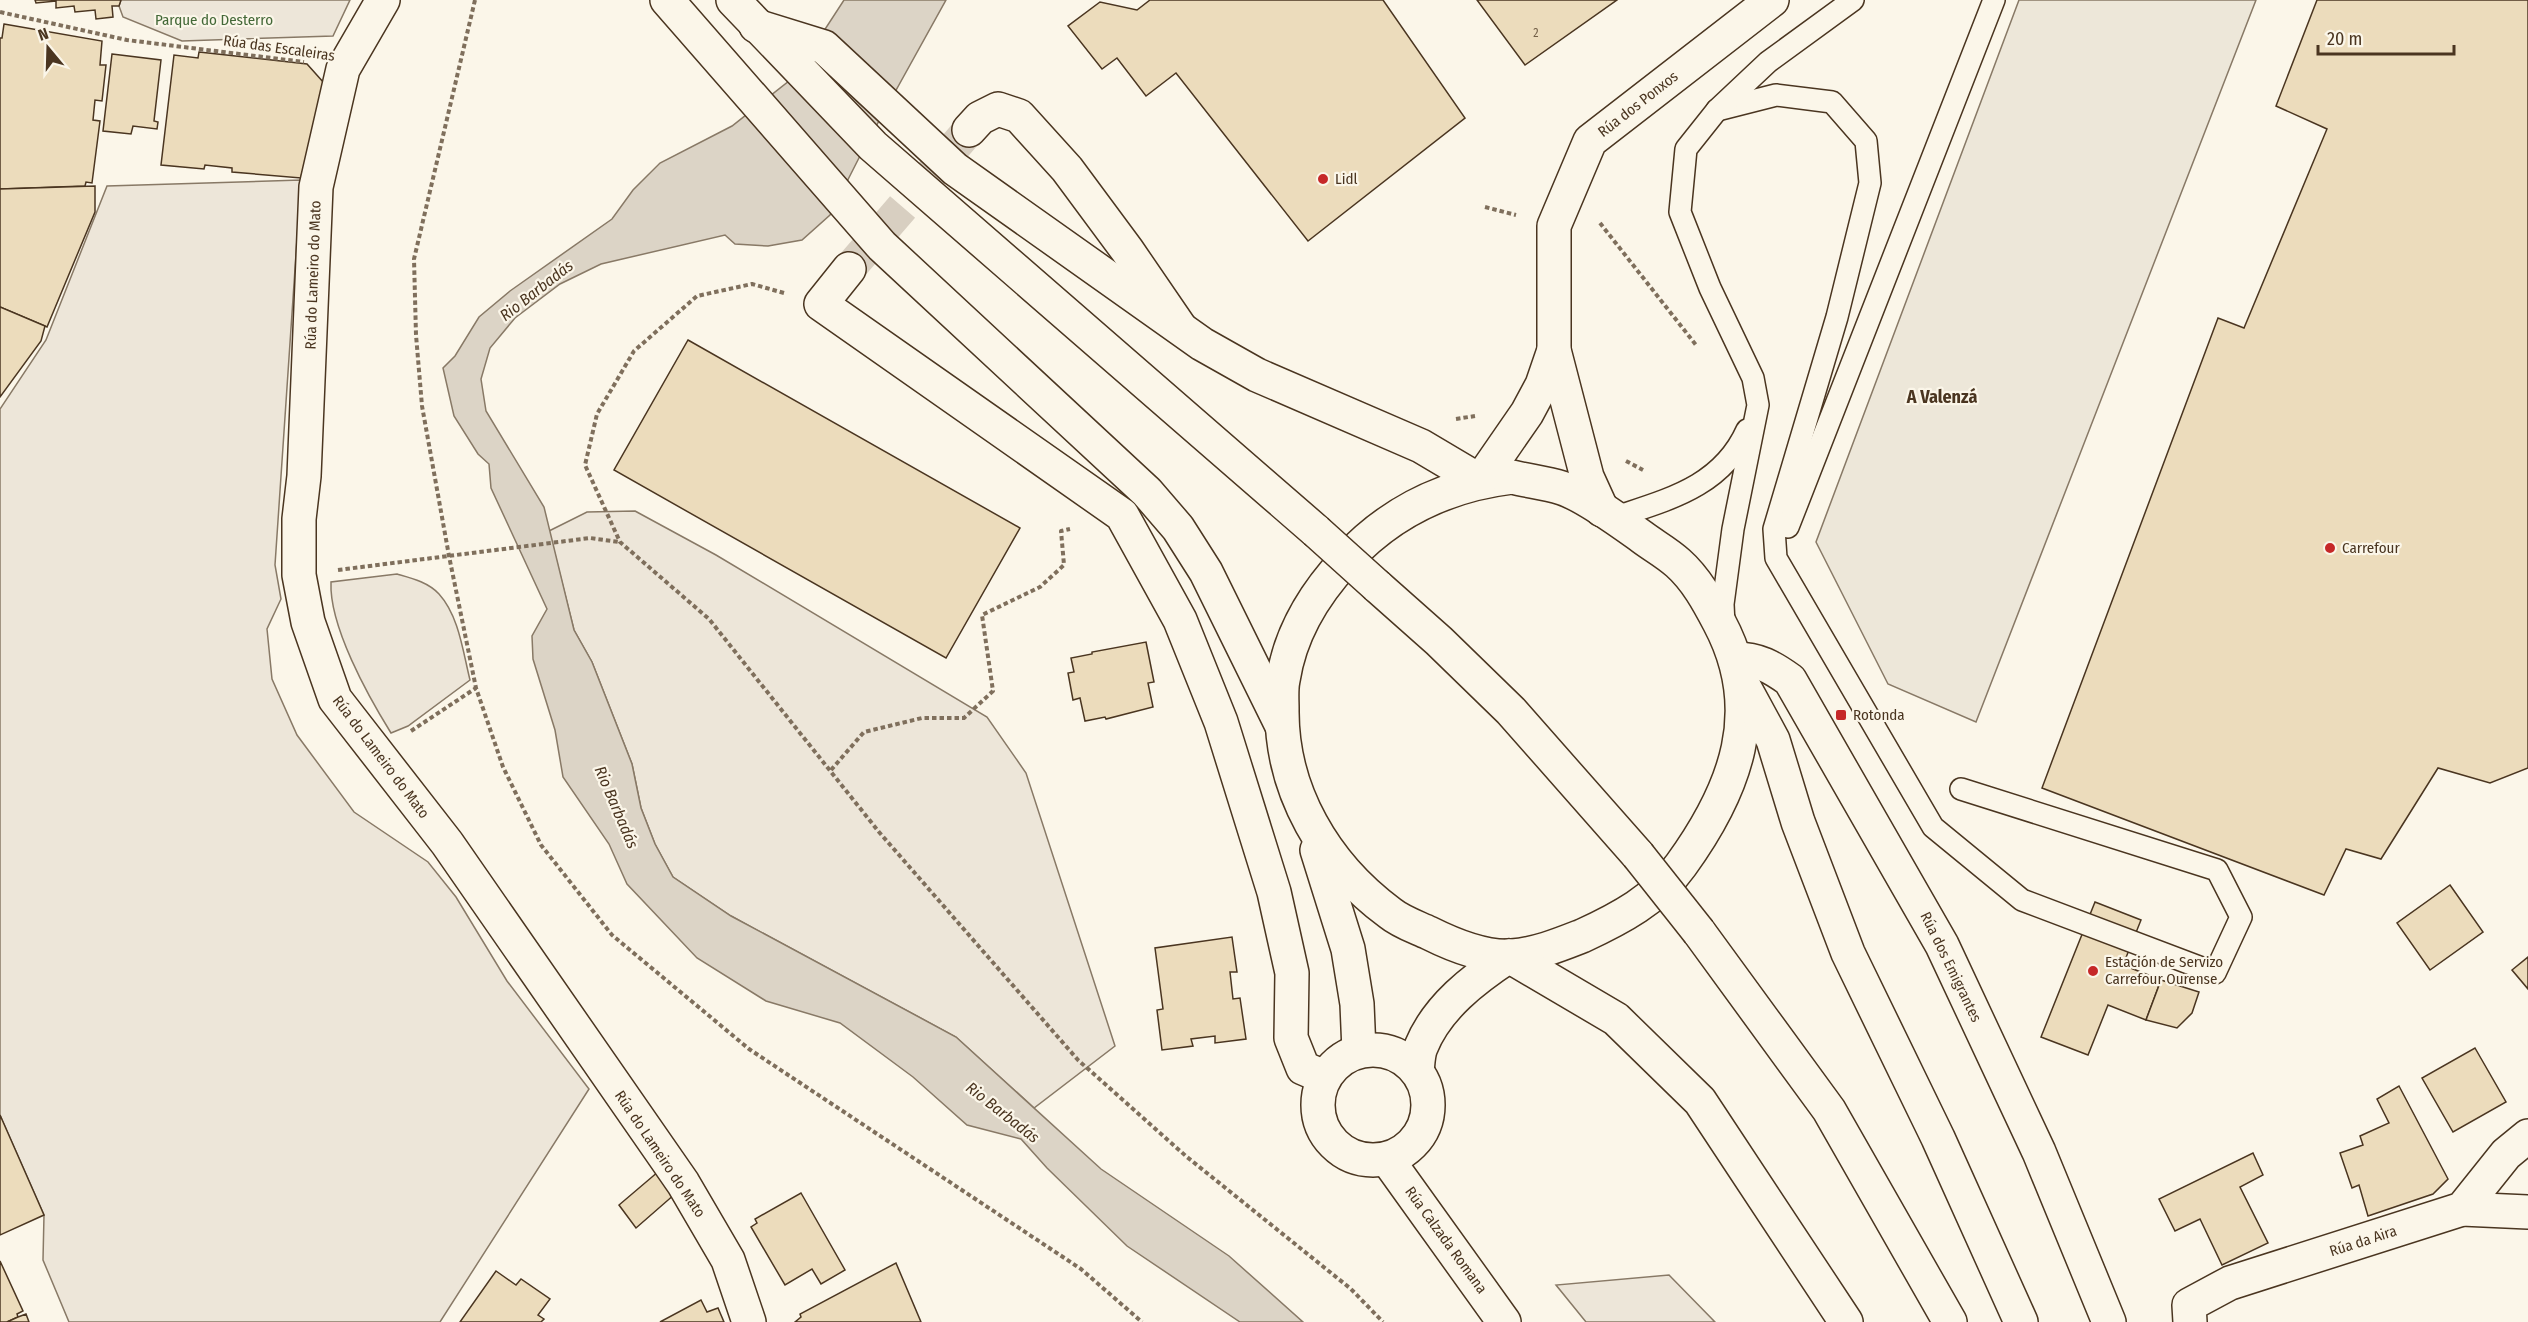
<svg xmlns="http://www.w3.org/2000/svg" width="2528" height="1322" viewBox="0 0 2528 1322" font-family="'Fira Sans Condensed',sans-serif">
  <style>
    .green { fill: #ede6d9; stroke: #887966; stroke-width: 1.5 }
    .parking { fill: #ede7d9; stroke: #887966; stroke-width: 1.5 }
    .water { fill: #dcd4c6; stroke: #887966; stroke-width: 1.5 }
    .building { fill: #ecdcbc; stroke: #4a3520; stroke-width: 1.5 }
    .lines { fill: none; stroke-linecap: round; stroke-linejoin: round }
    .minor-tunnel { stroke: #d8cfc1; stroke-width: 33; stroke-dasharray: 33 16; stroke-linecap: butt }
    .service-casing { stroke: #4a3520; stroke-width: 24 }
    .minor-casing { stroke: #4a3520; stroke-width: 36 }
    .primary-casing { stroke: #4a3520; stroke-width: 36 }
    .path { stroke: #7f6f5c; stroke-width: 4; stroke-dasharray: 4.5 3; stroke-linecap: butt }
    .service { stroke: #fbf6e9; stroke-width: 21 }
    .minor { stroke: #fbf6e9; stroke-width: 33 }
    .primary { stroke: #fbf6e9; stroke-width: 33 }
    .primary-bridge-casing { stroke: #4a3520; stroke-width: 36; stroke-linecap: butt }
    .primary-bridge { stroke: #fbf6e9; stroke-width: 33 }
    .poi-dot { fill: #c62828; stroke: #fbf6e9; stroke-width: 2 }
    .labels { text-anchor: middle; stroke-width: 4.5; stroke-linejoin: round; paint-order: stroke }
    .number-label { font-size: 12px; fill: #725f47 }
    .park-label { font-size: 15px; fill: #436837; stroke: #fbf6e9 }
    .street-label { font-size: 15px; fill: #4a3520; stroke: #fbf6e9 }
    .poi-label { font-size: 15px; fill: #4a3520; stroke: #fbf6e9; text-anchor: start }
    .water-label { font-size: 16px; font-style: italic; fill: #4a3520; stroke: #fbf6e9 }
    .quarter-label { font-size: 18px; font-weight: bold; fill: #4a3520; stroke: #fbf6e9 }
  </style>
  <rect width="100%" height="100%" fill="#fbf6e9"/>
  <g class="green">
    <path d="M121 0H350L333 36 182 41 123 17 119 6Z"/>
    <path d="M301 180 275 565 281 599 267 629 272 679 297 735 354 812 428 862 456 897 507 981 589 1089 440 1322H69L43 1260 44 1215 0 1115V409L46 340 107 186Z"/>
    <path d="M635 511 716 555 987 717 1026 773 1115 1046 1034 1108 956 1037 731 916 673 877 655 844 641 808 632 764 592 662 574 630 549 531 587 512Z"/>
    <path d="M397 574C411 578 428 582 439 594 459 616 463 652 470 680L408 726 391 733C368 696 329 626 331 582Z"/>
    <path d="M1669 1275 1715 1322H1586L1556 1285Z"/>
  </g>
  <path class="parking" d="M2019 0H2256L1976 722 1888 684 1816 542Z"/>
  <path class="water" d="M844 0H946L864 148 830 215 802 240 768 246 735 244 725 235 601 264 560 284 515 318 490 348 481 379 486 411 544 507 574 630 592 662 632 764 641 808 655 844 673 877 731 916 956 1037 1101 1169 1229 1256 1303 1322H1240L1127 1246 1047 1168 1021 1139 967 1125 913 1077 840 1023 766 1001 697 958 627 884 609 844 563 777 555 730 533 659 532 636 547 609 491 488 489 464 478 454 454 416 443 368 455 356 479 317 510 291 612 219 633 190 660 163 732 126 794 77Z"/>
  <g class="building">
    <path d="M35 0H121L119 6H112L113 17 96 19 95 10 75 12 74 6 56 8V1L36 3Z"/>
    <path d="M1150 0H1383L1465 118 1308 241 1176 73 1146 96 1117 58 1102 69 1068 26 1100 2 1137 10Z"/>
    <path d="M1477 0H1617L1525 65Z"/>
    <path d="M2317 0H2528V768L2490 783 2438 768 2381 859 2346 849 2324 895 2042 788 2218 318 2244 328 2327 129 2276 106Z"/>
    <path d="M4 24 102 41 100 65H106L102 101 95 100 93 120 100 121 92 183 86 182 85 186 0 189V38H2Z"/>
    <path d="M199 52 307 64 324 83 309 173 302 172 301 178 232 172V168L205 165 204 169 161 165 174 55 198 58Z"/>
    <path d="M112 54 161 60 154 121 158 122 157 129 133 126 131 134 103 131Z"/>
    <path d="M95 186V212L47 327 0 307V189Z"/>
    <path d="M0 307 45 326 41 341 0 397Z"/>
    <path d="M688 340 1020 528 946 658 614 470Z"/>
    <path d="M1146 642 1154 682 1148 683 1153 707 1106 719 1105 717 1085 721 1080 698 1073 700 1068 673 1074 672 1071 658 1092 654V652Z"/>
    <path d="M2450 885 2483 932 2430 970 2397 923Z"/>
    <path d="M2095 902 2141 920 2123 965 2161 980 2146 1020 2108 1005 2088 1055 2041 1037Z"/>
    <path d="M1232 937 1237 972H1230L1233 999 1240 998 1246 1039 1215 1043V1036L1191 1039 1193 1046 1162 1050 1157 1010 1163 1009 1155 948Z"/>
    <path d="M2528 957V989L2512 970Z"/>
    <path d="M2161 980 2199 992 2192 1013 2177 1028 2146 1020Z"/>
    <path d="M2475 1048 2506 1102 2453 1132 2422 1078Z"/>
    <path d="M2399 1086 2448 1179 2433 1194 2368 1216 2359 1185 2352 1188 2340 1153 2363 1145 2360 1136 2389 1123 2377 1099Z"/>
    <path d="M0 1115 44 1215 0 1235Z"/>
    <path d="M2253 1153 2263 1175 2240 1187 2268 1243 2222 1265 2200 1219 2175 1231 2159 1199Z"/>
    <path d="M659 1171 675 1194 636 1228 619 1205Z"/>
    <path d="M801 1193 845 1270 821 1284 812 1269 785 1285 751 1227 757 1223 755 1219Z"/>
    <path d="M0 1261 23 1311 17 1314 18 1317 7 1322H0Z"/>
    <path d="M896 1263 921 1322H795L801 1317 800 1314Z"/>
    <path d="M496 1271 516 1285 521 1279 550 1299 538 1315 544 1319 541 1322H460Z"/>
    <path d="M701 1300 707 1312 718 1308 724 1322H660Z"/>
    <path d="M26 1314 29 1322H7L18 1317Z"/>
  </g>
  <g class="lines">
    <path class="minor-tunnel" d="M849 269 969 130"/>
    <defs>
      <g id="service">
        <path d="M1717 110 1776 95 1832 102 1866 141 1870 183 1837 317 1774 529 1776 558 1933 827 2022 900 2215 973 2241 917 2217 870 1961 789"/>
        <path d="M1616 517C1670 499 1722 486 1747 430"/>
        <path d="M1788 527 1994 0"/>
        <path d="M1724 625 1723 604 1733 529 1758 405 1753 378 1710 288 1680 212 1686 149 1717 110 1768 62 1853 0"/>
      </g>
      <g id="minor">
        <path d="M383 0 343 69 316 187 304 476 299 519V575L308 622 335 699 447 843 683 1183 728 1260 749 1322"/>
        <path d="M969 130 980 118 998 109 1019 116 1067 169 1127 250 1179 326"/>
        <path d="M849 269 821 304 1122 515 1180 620 1221 722 1274 892 1292 973 1291 1038 1303 1068 1324 1077"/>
        <path d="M1512 477C1528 481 1546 483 1562 488 1586 496 1621 522 1642 537 1654 546 1667 553 1678 563 1696 579 1708 601 1719 622 1766 710 1736 789 1681 865 1657 899 1619 919 1582 936 1559 945 1537 954 1512 956 1484 958 1453 945 1429 933 1416 927 1401 922 1390 913 1325 865 1281 791 1282 709 1282 700 1281 689 1283 680 1290 634 1315 593 1346 560 1391 511 1446 485 1512 477Z"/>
        <path d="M1480 481 1527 413 1542 385 1554 350"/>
        <path d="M1602 510 1587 477 1554 350V226L1590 141 1772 0"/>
        <path d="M1736 659C1758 659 1772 667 1790 680L1942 945 2039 1152 2109 1322"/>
        <path d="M1317 850 1348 949 1357 1004 1359 1051"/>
        <circle cx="1373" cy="1105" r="55"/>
        <path d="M1417 1071C1418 1064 1418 1054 1421 1047 1437 1007 1474 979 1509 956L1616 1019 1700 1101 1846 1322"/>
        <path d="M1387 1159 1504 1322"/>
        <path d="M2462 1209 2528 1212"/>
        <path d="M2190 1322 2189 1305 2230 1283 2462 1209 2506 1154 2528 1136"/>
      </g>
      <g id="primary">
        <path d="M667 0 882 246 1147 492 1178 528 1206 572 1282 726"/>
        <path d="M733 0 873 146 1316 531"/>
        <path d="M756 26 824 47 955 169 1202 344 1257 375 1421 446 1480 481"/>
        <path d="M1377 586 1439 641 1511 711 1638 855"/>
        <path d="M1741 681 1773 740 1798 822 1848 953 1938 1138 2021 1322"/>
        <path d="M1699 932 1829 1110 1950 1322"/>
      </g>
    </defs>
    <use href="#service" class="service-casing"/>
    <use href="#minor" class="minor-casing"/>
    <use href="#primary" class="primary-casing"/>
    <g class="path">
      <path d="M475 0 414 259 416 335 422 406 449 556 476 688 503 767 541 845 612 935 749 1049 1081 1269 1142 1322"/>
      <path d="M0 12 127 40 304 62"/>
      <path d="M1485 207 1516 215"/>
      <path d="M1600 223 1696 345"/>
      <path d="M784 293 752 284 697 296 634 351 597 414 585 465 620 542 709 619 879 832 1078 1060 1187 1157 1351 1289 1383 1322"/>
      <path d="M1456 419 1475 416"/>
      <path d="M1626 461 1643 470"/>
      <path d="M338 570 590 538 619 542"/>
      <path d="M411 731 476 688"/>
      <path d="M831 770 864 732 922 718H964L993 691 982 615 1040 587 1064 565 1061 531 1070 529"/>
    </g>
    <use href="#service" class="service"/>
    <use href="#minor" class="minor"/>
    <use href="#primary" class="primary"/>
    <defs>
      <g id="primary-bridge">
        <path d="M1316 531 1377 586"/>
        <path d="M1638 855 1699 932"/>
      </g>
    </defs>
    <use href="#primary-bridge" class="primary-bridge-casing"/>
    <use href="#primary-bridge" class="primary-bridge"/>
  </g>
  <g class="poi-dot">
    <circle cx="1323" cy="179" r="6"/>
    <circle cx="2330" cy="548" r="6"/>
    <rect x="1835" y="709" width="12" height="12" rx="3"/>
    <circle cx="2093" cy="971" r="6"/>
  </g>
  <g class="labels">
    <g class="number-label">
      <text x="1536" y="37">2</text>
    </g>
    <g class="park-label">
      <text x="214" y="25">Parque do Desterro</text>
    </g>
    <g class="street-label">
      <text transform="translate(279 48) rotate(8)" y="5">Rúa das Escaleiras</text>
      <text transform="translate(1638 104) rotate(-38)" y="5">Rúa dos Ponxos</text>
      <text transform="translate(313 275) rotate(-88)" y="5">Rúa do Lameiro do Mato</text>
      <text transform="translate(381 757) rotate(53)" y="5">Rúa do Lameiro do Mato</text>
      <text transform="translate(1951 967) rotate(64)" y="5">Rúa dos Emigrantes</text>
      <text transform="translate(660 1154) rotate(56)" y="5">Rúa do Lameiro do Mato</text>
      <text transform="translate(1446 1240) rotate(54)" y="5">Rúa Calzada Romana</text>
      <text transform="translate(2363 1241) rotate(-18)" y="5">Rúa da Aira</text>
    </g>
    <g class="poi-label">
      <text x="1335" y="184">Lidl</text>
      <text x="2342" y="553">Carrefour</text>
      <text x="1853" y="720">Rotonda</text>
      <text x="2105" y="967">Estación de Servizo<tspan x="2105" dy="17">Carrefour Ourense</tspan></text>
    </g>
    <g class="water-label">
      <text transform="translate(536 290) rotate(-38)" y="6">Rio Barbadás</text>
      <text transform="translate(617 807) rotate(67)" y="6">Rio Barbadás</text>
      <text transform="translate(1003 1112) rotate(38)" y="6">Rio Barbadás</text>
    </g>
    <g class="quarter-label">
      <text x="1942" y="403">A Valenzá</text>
    </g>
  </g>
  <g transform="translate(48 48) rotate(341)" stroke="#fbf6e9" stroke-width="4.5" paint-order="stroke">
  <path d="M0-4.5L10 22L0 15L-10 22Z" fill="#4a3520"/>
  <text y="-9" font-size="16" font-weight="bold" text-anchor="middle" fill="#4a3520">N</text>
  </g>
  <path d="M2318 45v9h136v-9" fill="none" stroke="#4a3520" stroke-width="3"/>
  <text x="2327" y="45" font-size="18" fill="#4a3520" stroke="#fbf6e9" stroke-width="4.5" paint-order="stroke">20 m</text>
</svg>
